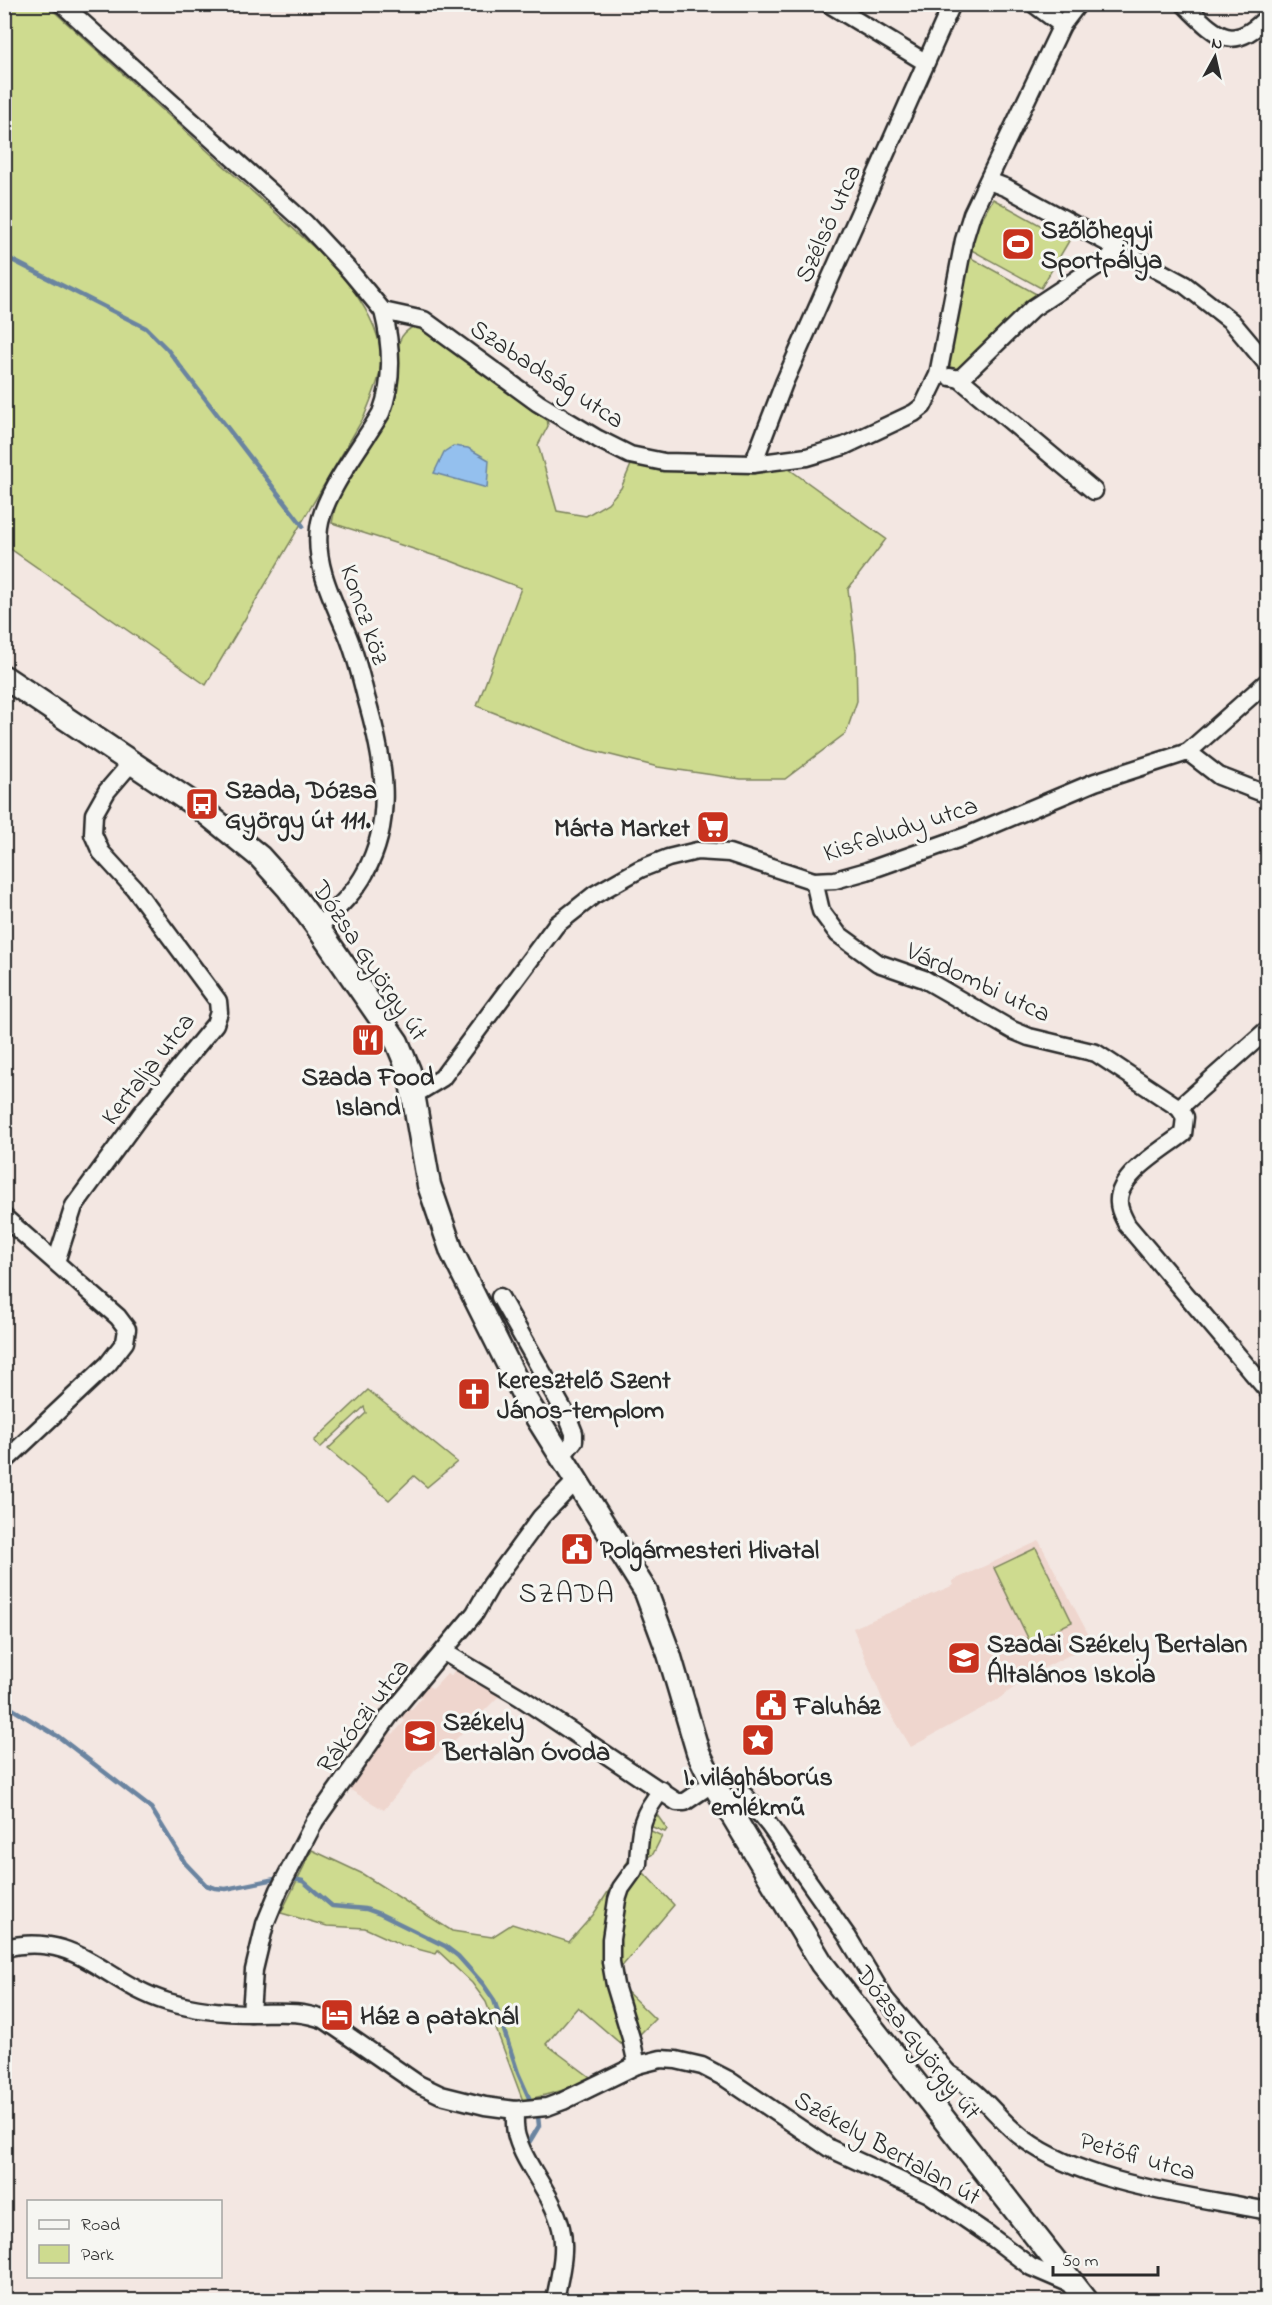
<svg xmlns="http://www.w3.org/2000/svg" width="1272" height="2305" viewBox="0 0 1272 2305" font-family="'Indie Flower',sans-serif">
  <style>
    .built { fill: #efd6ce }
    .green { fill: #cedb8f; stroke: #7c835d; stroke-width: 1.5 }
    .water { fill: #94c0ee; stroke: #6a84a0; stroke-width: 1.5 }
    .lines { fill: none; stroke-linecap: round; stroke-linejoin: round }
    .stream { stroke: #6a84a0; stroke-width: 4.5 }
    .minor-casing { stroke: #2b2b2b; stroke-width: 21 }
    .major-casing { stroke: #2b2b2b; stroke-width: 27 }
    .minor { stroke: #f6f6f2; stroke-width: 16 }
    .major { stroke: #f6f6f2; stroke-width: 22 }
    .labels { text-anchor: middle; stroke-width: 6; stroke-linejoin: round; paint-order: stroke }
    .street-label { font-size: 26px; fill: #2b2b2b; stroke: #f6f6f2 }
    .poi-label { font-size: 26px; font-weight: bold; fill: #2b2b2b; stroke: #f6f6f2; text-anchor: start }
    .quarter-label { font-size: 28px; letter-spacing: 1.5px; fill: #2b2b2b; stroke: #f6f6f2 }
  </style>
  <rect width="100%" height="100%" fill="#f3e7e2"/>
  <filter id="ink" filterUnits="userSpaceOnUse"><feTurbulence type="fractalNoise" baseFrequency=".0167" numOctaves="2"/><feDisplacementMap in="SourceGraphic" scale="12" xChannelSelector="R" yChannelSelector="G"/><feConvolveMatrix kernelMatrix="1 2 1 2 8 2 1 2 1" color-interpolation-filters="sRGB"/></filter>
  <g filter="url(#ink)">
    <g class="built">
      <path d="M1039 1541 1093 1643 1034 1673 997 1700 911 1747 883 1701 853 1628 954 1585 952 1581Z"/>
      <path d="M457 1665 501 1694 455 1740 415 1771 384 1810 349 1789 382 1741 379 1739 387 1729 393 1734 405 1721 398 1714 405 1706 411 1710 422 1697 416 1692 424 1683 433 1689 447 1674 451 1676Z"/>
    </g>
    <g class="green">
      <path d="M5 5H47L341 272C357 296 379 324 381 355 383 375 371 398 364 417L206 685 5 545Z"/>
      <path d="M993 199 1069 241 1041 288 966 247Z"/>
      <path d="M962 253 1040 296 955 371 942 366Z"/>
      <path d="M417 325 547 417 548 426 538 445 557 511 586 516 608 503 621 488 634 458 775 459 886 539 848 589 856 653 857 701 846 733 785 779H741L658 767 587 749 477 706 521 588 451 561 332 523C334 514 335 505 339 496 342 488 349 480 353 472 369 446 389 420 396 390 402 364 386 338 417 325Z"/>
      <path d="M368 1390 457 1462 427 1487 414 1476 389 1500 328 1449 366 1413 364 1407 320 1448 314 1441Z"/>
      <path d="M1036 1548 1072 1622 1030 1642 994 1568Z"/>
      <path d="M657 1815 667 1829 665 1832 650 1826 651 1824H653V1818Z"/>
      <path d="M649 1830 662 1836 653 1854 641 1861Z"/>
      <path d="M312 1850 361 1873 452 1931 492 1937 512 1924 569 1942 593 1915 630 1858 674 1905 618 1971 619 1984 655 2019 637 2037 621 2044 578 2007 546 2044 590 2077 567 2089 523 2101 486 2002 472 1983 438 1951 436 1954 402 1945 365 1928 327 1926 281 1913Z"/>
    </g>
    <path class="water" d="M453 446 468 448 489 460 487 488 434 473 444 452Z"/>
    <g class="lines">
      <g class="stream">
        <path d="M4 256 146 328 167 349 303 526"/>
        <path d="M4 1704 59 1737 151 1808 185 1863 206 1885 215 1888 226 1889 280 1878"/>
        <path d="M289 1878 303 1881 332 1906 366 1909 380 1914 445 1946 458 1956 483 1984 494 2000 518 2073 530 2100"/>
        <path d="M530 2141 539 2126 538 2116"/>
      </g>
      <defs>
        <g id="minor">
          <path d="M62 4 305 223 349 270 383 311 424 320 538 403 598 439 630 455 664 462 753 464 807 457 844 446 914 413 923 406 938 375 964 240 972 214 1062 25 1078 4"/>
          <path d="M829 4 925 62"/>
          <path d="M1034 4 1062 25"/>
          <path d="M1184 4C1215 34 1231 56 1268 16"/>
          <path d="M989 181 1007 188 1185 285 1231 321 1268 365"/>
          <path d="M950 377 960 379 1094 491"/>
          <path d="M960 379 1033 308 1121 250"/>
          <path d="M753 464 784 383 952 4"/>
          <path d="M1188 752 1219 776 1268 795"/>
          <path d="M814 881 821 911 838 934 878 963 924 979 1012 1030 1029 1037 1096 1053 1179 1108 1185 1117 1183 1134C1164 1149 1116 1176 1119 1203 1119 1211 1124 1218 1127 1225L1268 1391"/>
          <path d="M318 928C334 911 354 894 365 873 396 817 383 756 366 697 361 677 356 656 348 636 334 602 314 566 319 528 323 494 363 444 381 413 394 380 392 346 383 311"/>
          <path d="M414 1095 442 1078 556 925 594 895 640 869 668 858 697 851 729 853 814 881 835 880 867 871 969 835 1095 782 1188 752 1268 681"/>
          <path d="M1179 1108 1268 1029"/>
          <path d="M4 1217 118 1317 127 1329 125 1342 108 1364 4 1462"/>
          <path d="M56 1262 74 1206 142 1113 215 1024 219 1012 218 1001 134 888 101 852 93 834 94 814 107 791 131 763"/>
          <path d="M500 1297 568 1418 574 1433V1441L561 1457"/>
          <path d="M444 1652 520 1697 677 1802H685L713 1783"/>
          <path d="M727 1807 745 1796 769 1825 847 1936 885 1999 948 2073"/>
          <path d="M638 1864C640 1830 639 1817 662 1790"/>
          <path d="M634 1870 621 1888 617 1900 611 1939V1962L615 1985 631 2038 637 2065"/>
          <path d="M4 1948C77 1930 104 1983 168 2002 195 2010 225 2013 253 2013 279 2013 300 2010 325 2020L418 2084 441 2095 485 2106 515 2110 547 2107 563 2101 637 2065 661 2059 676 2060 702 2066 727 2079 829 2148 929 2194 989 2235 1031 2267 1073 2285"/>
          <path d="M251 2013 254 1970 265 1924 279 1890 315 1821 390 1715 475 1613 491 1585 541 1517 577 1480"/>
          <path d="M926 2097 948 2073C956 2078 964 2083 971 2089 990 2104 1004 2125 1024 2139 1086 2185 1193 2196 1268 2211"/>
          <path d="M515 2110C515 2118 514 2128 517 2137 526 2168 552 2192 561 2228 567 2251 559 2278 555 2300"/>
        </g>
        <path id="major" d="M4 677 201 809 260 857 288 888 318 928 397 1042 409 1071 429 1185 452 1252 526 1400 646 1592 669 1654 698 1752 713 1783 822 1964 1086 2300"/>
      </defs>
      <use href="#minor" class="minor-casing"/>
      <use href="#major" class="major-casing"/>
      <use href="#minor" class="minor"/>
      <use href="#major" class="major"/>
    </g>
  </g>
  <defs>
    <symbol id="stadium-square" viewBox="-11 -11 22 22"><rect x="-9" y="-9" width="18" height="18" rx="4" fill="#c8321e" stroke="#f6f6f2"/><path d="M0-5a6.5 5 0 1 0 0 10a6.5 5 0 1 0 0-10ZM-3.5-1.8h7v3.6h-7Z" fill="#fff"/></symbol>
    <symbol id="bus-square" viewBox="-11 -11 22 22"><rect x="-9" y="-9" width="18" height="18" rx="4" fill="#c8321e" stroke="#f6f6f2"/><path d="M-5-6H5V4H4V6H2V4H-2V6H-4V4H-5ZM-3.5-4V0h7V-4ZM-3.5 1.2v1.5H-2V1.2ZM2 1.2v1.5H3.5V1.2Z" fill="#fff"/></symbol>
    <symbol id="supermarket-square" viewBox="-11 -11 22 22"><rect x="-9" y="-9" width="18" height="18" rx="4" fill="#c8321e" stroke="#f6f6f2"/><path d="M-6-5.5h2.5l.6 2H6L4.5 2H-2.5L-4.4-4H-6ZM-1.5 3.2a1.3 1.3 0 1 0 .1 0ZM3 3.2a1.3 1.3 0 1 0 .1 0Z" fill="#fff"/></symbol>
    <symbol id="restaurant-square" viewBox="-11 -11 22 22"><rect x="-9" y="-9" width="18" height="18" rx="4" fill="#c8321e" stroke="#f6f6f2"/><path d="M-5-6h1v4h1v-4h1v4h1v-4h1v5L-1.5 .5V6h-2V.5L-5-1ZM5-6V6H3V1.5H1.5Q1.5-4 5-6Z" fill="#fff"/></symbol>
    <symbol id="church-square" viewBox="-11 -11 22 22"><rect x="-9" y="-9" width="18" height="18" rx="4" fill="#c8321e" stroke="#f6f6f2"/><path d="M-1.2-6h2.4v3.5h3.3v2.4h-3.3V6h-2.4V-.1h-3.3v-2.4h3.3Z" fill="#fff"/></symbol>
    <symbol id="civic-square" viewBox="-11 -11 22 22"><rect x="-9" y="-9" width="18" height="18" rx="4" fill="#c8321e" stroke="#f6f6f2"/><path d="M-.6-6.5H3V-4.5H.6V-3L4-1V1h2V6H-6V1h2V-1L-.6-3ZM-1.2 2.5V6h2.4V2.5Z" fill="#fff"/></symbol>
    <symbol id="school-square" viewBox="-11 -11 22 22"><rect x="-9" y="-9" width="18" height="18" rx="4" fill="#c8321e" stroke="#f6f6f2"/><path d="M0-5L7-2L0 1L-7-2ZM-4 1L0 2.5L4 1V4Q0 6-4 4Z" fill="#fff"/></symbol>
    <symbol id="sight-square" viewBox="-11 -11 22 22"><rect x="-9" y="-9" width="18" height="18" rx="4" fill="#c8321e" stroke="#f6f6f2"/><path d="M0-6L1.8-2.2L6-1.7L2.9 1.2L3.7 5.4L0 3.3L-3.7 5.4L-2.9 1.2L-6-1.7L-1.8-2.2Z" fill="#fff"/></symbol>
    <symbol id="hotel-square" viewBox="-11 -11 22 22"><rect x="-9" y="-9" width="18" height="18" rx="4" fill="#c8321e" stroke="#f6f6f2"/><path d="M-6-4.5h1.5V1H6V5H4.5V3h-9V5H-6ZM-4 0a1.8 1.8 0 1 1 3.6 0ZM.5 0V-2.5h3Q6-2.5 6 0Z" fill="#fff"/></symbol>
  </defs>
  <g fill-rule="evenodd">
    <use href="#stadium-square" x="999" y="225" width="38" height="38"/>
    <use href="#bus-square" x="183" y="785" width="38" height="38"/>
    <use href="#supermarket-square" x="694" y="808" width="38" height="38"/>
    <use href="#restaurant-square" x="349" y="1021" width="38" height="38"/>
    <use href="#church-square" x="455" y="1375" width="38" height="38"/>
    <use href="#civic-square" x="558" y="1530" width="38" height="38"/>
    <use href="#school-square" x="945" y="1639" width="38" height="38"/>
    <use href="#civic-square" x="752" y="1686" width="38" height="38"/>
    <use href="#school-square" x="401" y="1717" width="38" height="38"/>
    <use href="#sight-square" x="739" y="1721" width="38" height="38"/>
    <use href="#hotel-square" x="318" y="1996" width="38" height="38"/>
  </g>
  <g class="labels">
    <g class="street-label">
      <text transform="translate(827 223) rotate(-66)" y="9">Szélső utca</text>
      <text transform="translate(548 373) rotate(33)" y="9">Szabadság utca</text>
      <text transform="translate(366 614) rotate(71)" y="9">Koncz köz</text>
      <text transform="translate(900 828) rotate(-18)" y="9">Kisfaludy utca</text>
      <text transform="translate(371 960) rotate(56)" y="9">Dózsa György út</text>
      <text transform="translate(979 981) rotate(25)" y="9">Várdombi utca</text>
      <text transform="translate(147 1068) rotate(-52)" y="9">Kertalja utca</text>
      <text transform="translate(362 1715) rotate(-53)" y="9">Rákóczi utca</text>
      <text transform="translate(919 2042) rotate(52)" y="9">Dózsa György út</text>
      <text transform="translate(888 2147) rotate(29)" y="9">Székely Bertalan út</text>
      <text transform="translate(1138 2155) rotate(16)" y="9">Petőfi utca</text>
    </g>
    <g class="poi-label">
      <text x="1041" y="238">Szőlőhegyi<tspan x="1041" dy="30">Sportpálya</tspan></text>
      <text x="225" y="798">Szada, Dózsa<tspan x="225" dy="30">György út 111.</tspan></text>
      <text x="690" y="836" text-anchor="end">Márta Market</text>
      <text x="368" y="1085" text-anchor="middle">Szada Food<tspan x="368" dy="30">Island</tspan></text>
      <text x="497" y="1388">Keresztelő Szent<tspan x="497" dy="30">János-templom</tspan></text>
      <text x="600" y="1558">Polgármesteri Hivatal</text>
      <text x="987" y="1652">Szadai Székely Bertalan<tspan x="987" dy="30">Általános Iskola</tspan></text>
      <text x="794" y="1714">Faluház</text>
      <text x="443" y="1730">Székely<tspan x="443" dy="30">Bertalan Óvoda</tspan></text>
      <text x="758" y="1785" text-anchor="middle">I. világháborús<tspan x="758" dy="30">emlékmű</tspan></text>
      <text x="360" y="2024">Ház a pataknál</text>
    </g>
    <g class="quarter-label">
      <text x="567" y="1602">SZADA</text>
    </g>
  </g>
  <rect width="1272" height="2305" fill="none" stroke="#f6f6f2" stroke-width="24"/>
  <rect x="12" y="12" width="1248" height="2281" fill="none" stroke="#2b2b2b" stroke-width="2" filter="url(#ink)"/>
  <rect x="27" y="2200" width="195" height="78" fill="#f6f6f2" stroke="#a5a5a2" stroke-width="1.5"/>
  <rect x="39" y="2220" width="30" height="9" fill="#f6f6f2" stroke="#a5a5a2" stroke-width="1.5"/>
  <text x="81" y="2230" font-size="18" fill="#2b2b2b">Road</text>
  <rect x="39" y="2245" width="30" height="18" fill="#cedb8f" stroke="#a5a5a2" stroke-width="1.5"/>
  <text x="81" y="2260" font-size="18" fill="#2b2b2b">Park</text>
  <g transform="translate(1215 57) rotate(8)" stroke="#f6f6f2" stroke-width="4.5" paint-order="stroke">
  <path d="M0-4.5L10 22L0 15L-10 22Z" fill="#2b2b2b"/>
  <text y="-9" font-size="16" font-weight="bold" text-anchor="middle" fill="#2b2b2b">N</text>
  </g>
  <path d="M1053 2266v9h105v-9" fill="none" stroke="#2b2b2b" stroke-width="3"/>
  <text x="1062" y="2266" font-size="18" fill="#2b2b2b" stroke="#f6f6f2" stroke-width="4.5" paint-order="stroke">50 m</text>
</svg>
